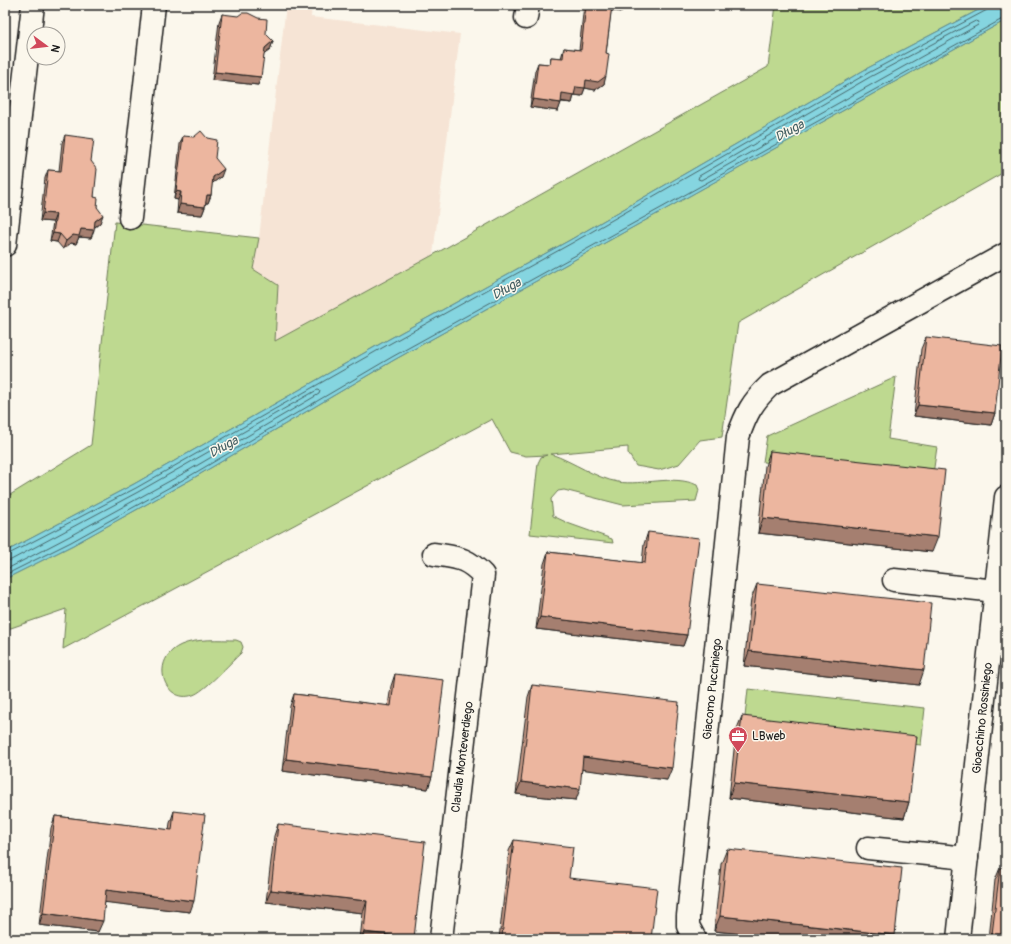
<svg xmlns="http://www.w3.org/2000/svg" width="1011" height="944" viewBox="0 0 1011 944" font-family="Pangolin,sans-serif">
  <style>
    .built { fill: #f6e4d5 }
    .green { fill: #bed990; stroke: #6d7a56 }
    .water { fill: #85d5e0; stroke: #5b8b92 }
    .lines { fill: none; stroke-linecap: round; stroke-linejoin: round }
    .shore { stroke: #46666a; stroke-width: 1 }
    .minor-casing { stroke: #1c1c1c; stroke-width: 25 }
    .minor { stroke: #fbf7ec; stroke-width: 22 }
    .wall { fill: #cb9d89; stroke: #1c1c1c }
    .shaded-wall { fill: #a57f6f; stroke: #1c1c1c }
    .building { fill: #ecb69f; stroke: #1c1c1c }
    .labels { text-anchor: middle; stroke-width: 3; stroke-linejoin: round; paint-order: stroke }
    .street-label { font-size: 12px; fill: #1c1c1c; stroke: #fbf7ec }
    .poi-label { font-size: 12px; fill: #1c1c1c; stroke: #fbf7ec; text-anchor: start }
    .water-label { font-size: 13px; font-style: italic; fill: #415d61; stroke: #fbf7ec }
  </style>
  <rect width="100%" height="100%" fill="#fbf7ec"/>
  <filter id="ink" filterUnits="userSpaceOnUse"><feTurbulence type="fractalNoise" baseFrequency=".025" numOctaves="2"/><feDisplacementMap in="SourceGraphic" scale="8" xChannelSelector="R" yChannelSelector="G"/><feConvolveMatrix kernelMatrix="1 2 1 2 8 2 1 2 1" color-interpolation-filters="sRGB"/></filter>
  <g filter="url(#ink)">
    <path class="built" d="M286 5H312L311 17 460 34 433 255 275 341 278 285 253 269 259 238Z"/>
    <g class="green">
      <path d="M776 5H988L866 69 570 240 380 344 134 484 5 552V498L91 445 115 222 259 238 253 269 278 285 275 341 433 255 768 67Z"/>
      <path d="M1006 20V171L738 323 722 437 700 440 679 464 659 470 636 466 628 453V447L551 454C574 462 595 478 618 482 643 486 673 474 697 485L699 490 696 501 623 505 564 490 558 491 551 499 553 516 570 524 612 539 613 543 530 534 538 463 541 457 547 455 526 456 510 452 492 419 63 649 66 609 5 630V579L73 545 190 480 394 360Z"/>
      <path d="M896 377 888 439 937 447 932 481 763 462 767 436Z"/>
      <path d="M236 640 241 642 243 647 241 653C231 662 204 692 193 695 165 705 148 660 181 645 197 638 219 640 236 640Z"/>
      <path d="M748 689 925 708 921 745 744 726Z"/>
    </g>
    <path class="water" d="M988 5H1006V20L394 360 190 480 73 545 5 579V552L134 484 380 344 570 240 866 69Z"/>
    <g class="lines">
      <g class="shore">
        <path d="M976 21 979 22 978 25 701 180 698 179 699 176 870 77Z"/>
        <path d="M5 556 136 488 382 348 572 243 868 73 987 10 989 5"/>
        <path d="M5 561 11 560 138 492 317 390 320 391 319 394 186 472 68 537 5 570"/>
        <path d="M5 575 71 542 188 477 392 357 1006 17"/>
      </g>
      <defs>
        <g id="minor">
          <path d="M526 18 528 5"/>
          <path d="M130 218 154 5"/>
          <path d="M5 245 33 5"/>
          <path d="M434 554C457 558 466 557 483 575L441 939"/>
          <path d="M894 580 996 591"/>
          <path d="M868 848 967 858"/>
          <path d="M695 939 688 926V916L738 437C746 414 752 402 770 385L1006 254"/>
          <path d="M958 939 1006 497"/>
        </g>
      </defs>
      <use href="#minor" class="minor-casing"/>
      <use href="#minor" class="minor"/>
    </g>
    <g class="wall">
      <path d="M584 5H625L622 12 611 11 606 53 604 84 595 90 585 88 582 96 574 95 572 103 561 102 558 111 530 107 535 71 538 63 549 64 551 57 561 58 564 48 579 50Z"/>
      <path d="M222 14 266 34 273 41 270 50 264 54 258 85 212 80 219 22Z"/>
      <path d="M65 135 91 161 94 197 97 207 100 223 94 228 91 238 79 237 76 244 71 243 63 249 57 242 50 241 53 222 40 221 45 178 48 170 59 171 62 143Z"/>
      <path d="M183 136 215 158 221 177 212 183 211 195 208 203H205V207L202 215 177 213 178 200 174 199 180 144Z"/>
      <path d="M926 337 995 413 991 425 914 416 921 349Z"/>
      <path d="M770 451 932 552 758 533 765 466Z"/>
      <path d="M648 532 687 635 683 646 536 629 544 564 548 552 642 563 644 544Z"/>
      <path d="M757 584 919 685 744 666 751 599Z"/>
      <path d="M395 674 428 789 282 771 290 706 294 694 388 706 391 686Z"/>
      <path d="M532 685 667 780 582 769 576 800 516 794 528 697Z"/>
      <path d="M742 716 909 802 904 818 729 798 736 731Z"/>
      <path d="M1006 788V817H1003Z"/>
      <path d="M174 811 190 912 105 902 98 932 39 925 51 828 55 816 169 830 170 823Z"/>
      <path d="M278 824 413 939H360L363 913 266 902 274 836Z"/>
      <path d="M514 840 651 939H499L509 851Z"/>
      <path d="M727 849 893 939H787L714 931 721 864Z"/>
      <path d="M1000 868 1006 939H989L995 880Z"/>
    </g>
    <g class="shaded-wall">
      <path d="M611 5H625L622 12 609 10Z"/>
      <path d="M273 41 270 50 262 56 265 48Z"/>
      <path d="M215 72 261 77 258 85 212 80Z"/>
      <path d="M606 76 604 84 595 90 585 88 582 96 574 95 572 103 559 101 562 93 576 87 586 80Z"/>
      <path d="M533 99 561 103 558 111 530 107Z"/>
      <path d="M224 169 221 177 210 185 213 177Z"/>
      <path d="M176 191 181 192 178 200 174 199Z"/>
      <path d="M207 195H211L208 203H204Z"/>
      <path d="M180 204 205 207 202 215 177 213Z"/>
      <path d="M43 213 56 214 53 222 40 221Z"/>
      <path d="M103 215 100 223 92 229 95 221Z"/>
      <path d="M81 229 94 230 91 238 79 237 76 244 71 243 63 249 66 241Z"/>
      <path d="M53 233 60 234 57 242 50 241Z"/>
      <path d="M918 405 995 413 991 425 914 416Z"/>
      <path d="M763 518 938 537 932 552 758 533Z"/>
      <path d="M540 617 687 635 683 646 536 629Z"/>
      <path d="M749 651 924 670 919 685 744 666Z"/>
      <path d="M583 757 672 768 667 780 579 769Z"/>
      <path d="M286 759 432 777 428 789 282 771Z"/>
      <path d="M521 782 580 789 576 800 516 794Z"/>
      <path d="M734 783 909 802 904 818 729 798Z"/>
      <path d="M1006 808V817H1003Z"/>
      <path d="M106 890 194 901 190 912 102 902Z"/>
      <path d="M271 890 367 901 363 913 266 902Z"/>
      <path d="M43 913 103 921 98 932 39 925Z"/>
      <path d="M720 916 895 935 893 939H787L714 931Z"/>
      <path d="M364 932 414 938 413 939H361Z"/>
      <path d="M992 934 1006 936V939H990Z"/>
      <path d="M502 936 525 939H501Z"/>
    </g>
    <g class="building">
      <path d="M586 5H612L606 53 609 54 606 76 598 82 586 80 585 88 576 87 574 95 562 93 561 103 533 99 538 63 550 64 551 57 563 58 564 48 581 50Z"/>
      <path d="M242 13H248L258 18 267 19 266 34 273 41 265 48 261 77 215 72 222 14 238 16Z"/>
      <path d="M201 131 207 138 217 140 215 158 224 169 213 177 211 195H207L205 207 180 204 181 192 176 191 183 136 194 137Z"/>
      <path d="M65 135 94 139 91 161 97 169 94 197 98 198 97 207 103 215 95 221 94 230 81 229 79 236 73 235 66 241 60 234 53 233 56 214 43 213 48 170 61 171Z"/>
      <path d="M926 337 1002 346 995 413 918 405Z"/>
      <path d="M770 451 945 470 938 537 763 518Z"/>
      <path d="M648 532 699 538 687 635 540 617 548 552 645 563Z"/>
      <path d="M757 584 931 603 924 670 749 651Z"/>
      <path d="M395 674 444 680 432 777 286 759 294 694 391 706Z"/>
      <path d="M532 685 679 702 672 768 583 757 580 789 521 782Z"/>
      <path d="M742 716 917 736 909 802 734 783Z"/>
      <path d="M174 811 205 815 194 901 106 890 103 921 43 913 55 816 172 830Z"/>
      <path d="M278 824 425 842 414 938 364 932 367 901 271 890Z"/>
      <path d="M514 840 573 847 569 878 657 888 651 939H525L502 936Z"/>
      <path d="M727 849 902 868 895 935 720 916Z"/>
      <path d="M1000 868H1006V936L992 934Z"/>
    </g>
  </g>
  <defs>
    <symbol id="office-pin" viewBox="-11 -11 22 30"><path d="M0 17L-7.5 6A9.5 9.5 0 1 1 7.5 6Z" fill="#d1495b" stroke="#fbf7ec"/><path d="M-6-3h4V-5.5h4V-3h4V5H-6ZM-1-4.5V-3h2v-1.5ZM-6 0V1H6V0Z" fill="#fff"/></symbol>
  </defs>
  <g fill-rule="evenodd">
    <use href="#office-pin" x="727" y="725" width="22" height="30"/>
  </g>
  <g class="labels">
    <g class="street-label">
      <text transform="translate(712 689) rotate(-84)" y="4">Giacomo Pucciniego</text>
      <text transform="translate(982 718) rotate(-84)" y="4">Gioacchino Rossiniego</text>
      <text transform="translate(462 757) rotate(-83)" y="4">Claudia Monteverdiego</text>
    </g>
    <g class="poi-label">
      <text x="752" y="740">LBweb</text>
    </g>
    <g class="water-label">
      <text transform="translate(789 130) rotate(-29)" y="5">Długa</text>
      <text transform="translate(506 288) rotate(-29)" y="5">Długa</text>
      <text transform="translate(223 446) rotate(-29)" y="5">Długa</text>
    </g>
  </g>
  <rect width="1011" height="944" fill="none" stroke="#fbf7ec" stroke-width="20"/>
  <rect x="10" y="10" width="991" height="924" fill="none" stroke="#1c1c1c" stroke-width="1.5" filter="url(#ink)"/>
  <g transform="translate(46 46) rotate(105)"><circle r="19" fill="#fbf7ec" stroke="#a29f99"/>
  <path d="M0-3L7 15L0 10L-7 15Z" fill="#d1495b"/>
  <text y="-6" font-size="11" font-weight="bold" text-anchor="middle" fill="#1c1c1c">N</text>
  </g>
</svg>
